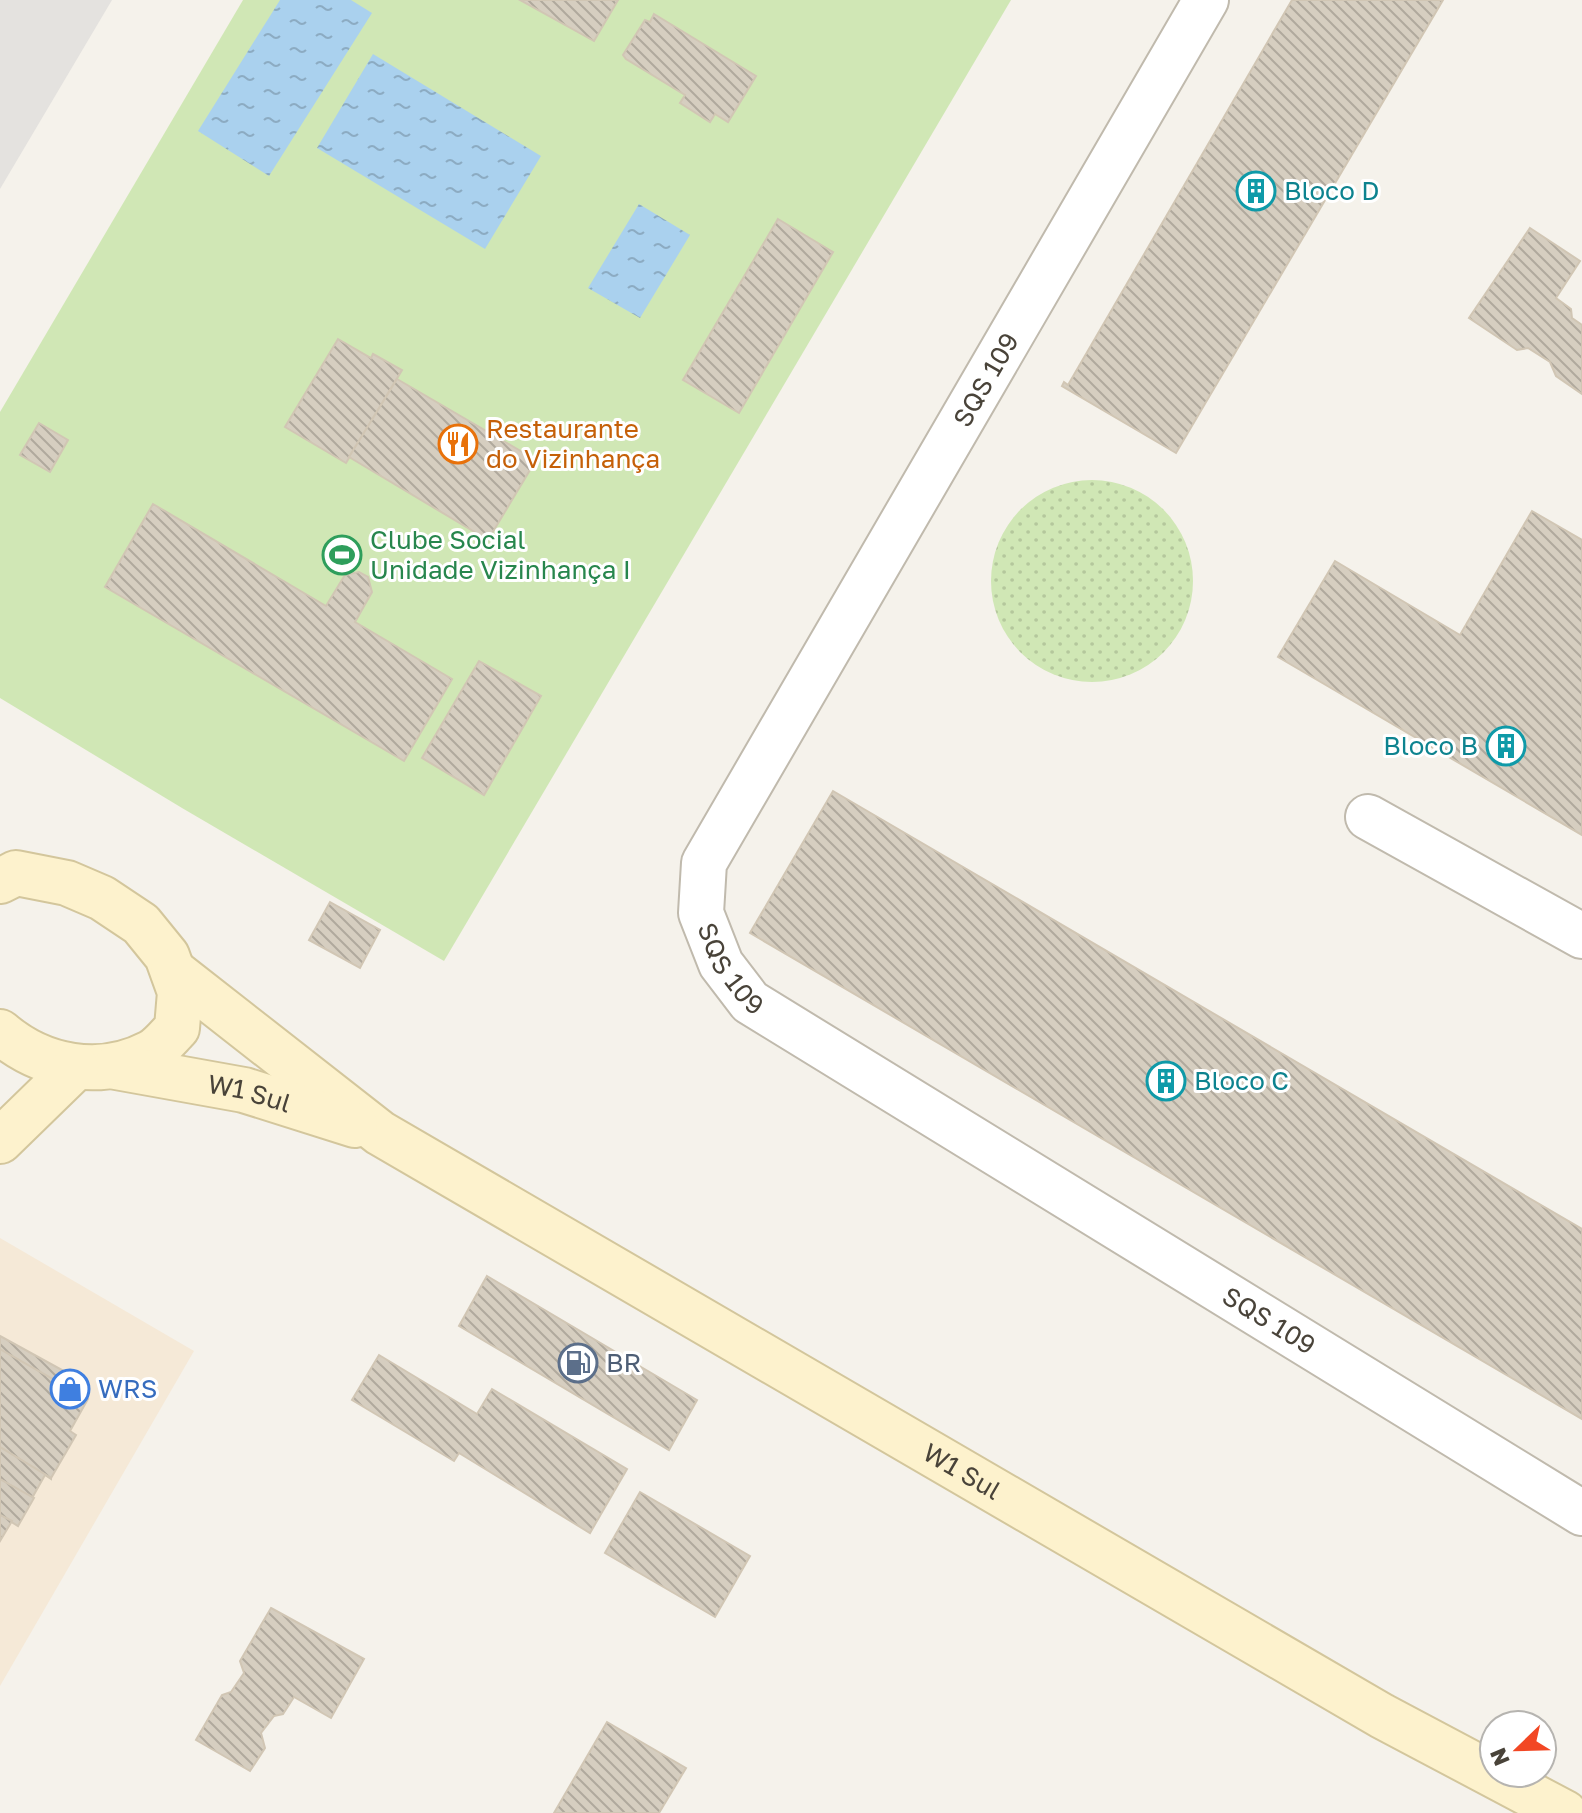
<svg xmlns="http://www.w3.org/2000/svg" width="1582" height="1813" viewBox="0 0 1582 1813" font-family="'Golos Text',sans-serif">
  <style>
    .commercial { fill: #f5e9d7 }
    .grass { fill: url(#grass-dots) }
    .garden { fill: #d0e7b5 }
    .parking { fill: #e4e2df }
    .water { fill: url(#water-ripples) }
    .building { fill: url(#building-back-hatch); stroke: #d1c6b4; stroke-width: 2 }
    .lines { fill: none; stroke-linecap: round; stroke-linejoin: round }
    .street-casing { stroke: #c0baad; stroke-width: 48 }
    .secondary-casing { stroke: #d3c69c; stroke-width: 48 }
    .street { stroke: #fff; stroke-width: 44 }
    .secondary { stroke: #fdf2cd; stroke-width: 44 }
    .labels { text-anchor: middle; stroke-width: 6; stroke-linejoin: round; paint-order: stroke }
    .culture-label { font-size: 26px; fill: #0d838f; stroke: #fff; text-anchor: start }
    .street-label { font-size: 26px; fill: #494339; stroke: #fff }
    .food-label { font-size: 26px; fill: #c56008; stroke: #fff; text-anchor: start }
    .leisure-label { font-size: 26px; fill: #27864d; stroke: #fff; text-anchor: start }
    .service-label { font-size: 26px; fill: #4e5e75; stroke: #fff; text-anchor: start }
    .shop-label { font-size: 26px; fill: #366cbe; stroke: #fff; text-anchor: start }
  </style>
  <defs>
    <pattern id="grass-dots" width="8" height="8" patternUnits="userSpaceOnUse" patternTransform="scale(2)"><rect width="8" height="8" fill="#d0e7b5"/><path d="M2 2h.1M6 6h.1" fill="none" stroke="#b4c79c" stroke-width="1.8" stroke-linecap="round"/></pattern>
    <pattern id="water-ripples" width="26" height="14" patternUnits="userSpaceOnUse" patternTransform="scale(2)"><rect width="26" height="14" fill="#aad1ee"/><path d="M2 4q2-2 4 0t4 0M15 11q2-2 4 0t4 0" fill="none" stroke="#8cabc2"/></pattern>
    <pattern id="building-back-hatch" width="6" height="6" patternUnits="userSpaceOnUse" patternTransform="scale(2)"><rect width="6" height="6" fill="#d6cec0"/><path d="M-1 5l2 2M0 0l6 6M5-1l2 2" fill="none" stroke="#b0a99d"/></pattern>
  </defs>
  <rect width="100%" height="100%" fill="#f5f2eb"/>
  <path class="commercial" d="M0 1238 194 1351 0 1686Z"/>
  <circle class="grass" cx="1092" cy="581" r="101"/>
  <path class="garden" d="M243 0H1011L444 961 182 808 0 698V412Z"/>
  <path class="parking" d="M0 0H112L0 189Z"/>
  <g class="water">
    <path d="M280 0H351L372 13 269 176 198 131Z"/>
    <path d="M373 54 541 156 485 249 317 148Z"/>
    <path d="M639 204 690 235 640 318 588 288Z"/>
  </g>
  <g class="building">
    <path d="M520 0H618L594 41Z"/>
    <path d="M1292 0H1443L1176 453 1062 386 1064 382 1068 385Z"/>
    <path d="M654 14 756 76 728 122 715 114 710 122 680 103 685 95 626 59 623 55 645 20 650 22Z"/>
    <path d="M778 219 833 252 739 413 683 380Z"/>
    <path d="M1530 228 1580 261 1556 298 1571 309 1572 318 1582 325V394L1556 376 1550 362 1528 348 1517 350 1469 318Z"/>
    <path d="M338 339 371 358 373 354 402 370 346 463 285 427Z"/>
    <path d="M397 379 536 460 488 540 349 457Z"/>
    <path d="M39 423 68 440 50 472 20 455Z"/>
    <path d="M153 504 326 606 345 575 359 572 368 577 372 592 355 622 452 679 404 761 105 587Z"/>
    <path d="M1532 511 1582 540V835L1278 657 1335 561 1460 635Z"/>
    <path d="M479 661 541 696 484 795 422 758Z"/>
    <path d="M833 791 1582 1229V1419L750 933Z"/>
    <path d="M330 902 380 930 360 968 309 940Z"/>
    <path d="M487 1276 697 1400 669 1450 459 1326Z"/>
    <path d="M0 1336 71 1375 0 1504Z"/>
    <path d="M0 1349 88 1399 70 1431 76 1435 51 1478 0 1447Z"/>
    <path d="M379 1355 477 1414 492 1389 627 1469 590 1533 459 1453 454 1461 352 1400Z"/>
    <path d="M0 1447 51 1478V1479L45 1475 32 1498 0 1479Z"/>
    <path d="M0 1479 34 1498 18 1526 0 1515Z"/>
    <path d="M640 1492 750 1556 715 1617 605 1553Z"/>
    <path d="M0 1515 12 1521 0 1541Z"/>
    <path d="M271 1608 364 1659 331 1718 294 1697 283 1714 274 1716 261 1733 265 1748 250 1771 196 1740 222 1695 231 1692 244 1673 240 1661Z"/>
    <path d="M607 1722 686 1768 659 1813H554Z"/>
  </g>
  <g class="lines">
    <defs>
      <g id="street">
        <path id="s1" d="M1206 0 704 863 701 913 721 964 750 1002 1582 1513"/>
        <path d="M1368 817 1582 936"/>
      </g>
      <g id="secondary">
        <path d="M0 881 16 873 67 883 102 898 141 924 167 956 180 992 177 1028C169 1036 160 1048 150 1053 100 1079 42 1068 0 1032"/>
        <path id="s2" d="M173 971 380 1133 1382 1716 1565 1813"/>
        <path id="s3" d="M116 1067 244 1090 355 1125"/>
        <path d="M0 1141 76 1067"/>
      </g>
    </defs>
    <use href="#street" class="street-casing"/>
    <use href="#secondary" class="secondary-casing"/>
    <use href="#street" class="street"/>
    <use href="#secondary" class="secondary"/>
  </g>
  <defs>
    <symbol id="building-ring" viewBox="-11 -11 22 22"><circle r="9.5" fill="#fff" stroke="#0f9aa8" stroke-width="1.5"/><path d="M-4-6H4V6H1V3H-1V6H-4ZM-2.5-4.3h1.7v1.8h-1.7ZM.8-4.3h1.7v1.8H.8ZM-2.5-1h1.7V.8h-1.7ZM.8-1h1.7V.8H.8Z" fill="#0f9aa8"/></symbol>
    <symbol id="restaurant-ring" viewBox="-11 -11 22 22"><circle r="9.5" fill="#fff" stroke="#e8710a" stroke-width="1.5"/><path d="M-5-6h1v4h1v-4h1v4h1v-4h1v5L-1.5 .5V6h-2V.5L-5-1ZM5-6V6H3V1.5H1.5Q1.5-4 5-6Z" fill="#e8710a"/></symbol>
    <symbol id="stadium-ring" viewBox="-11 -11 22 22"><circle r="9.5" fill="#fff" stroke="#2e9e5b" stroke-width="1.5"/><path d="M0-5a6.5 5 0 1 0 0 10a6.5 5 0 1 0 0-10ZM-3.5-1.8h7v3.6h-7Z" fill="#2e9e5b"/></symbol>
    <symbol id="fuel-ring" viewBox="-11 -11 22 22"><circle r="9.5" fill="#fff" stroke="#5c6f8a" stroke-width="1.5"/><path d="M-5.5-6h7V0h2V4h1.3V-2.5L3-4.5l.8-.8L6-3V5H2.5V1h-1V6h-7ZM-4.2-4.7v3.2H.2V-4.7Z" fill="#5c6f8a"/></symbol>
    <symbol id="shop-ring" viewBox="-11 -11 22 22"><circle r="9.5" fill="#fff" stroke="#3f7fe0" stroke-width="1.5"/><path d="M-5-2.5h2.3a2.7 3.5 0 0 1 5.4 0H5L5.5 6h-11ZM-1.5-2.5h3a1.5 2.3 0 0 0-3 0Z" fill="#3f7fe0"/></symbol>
  </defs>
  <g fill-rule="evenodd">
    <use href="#building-ring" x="1234" y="169" width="44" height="44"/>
    <use href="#restaurant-ring" x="436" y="422" width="44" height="44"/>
    <use href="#stadium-ring" x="320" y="533" width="44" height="44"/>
    <use href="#building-ring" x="1484" y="724" width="44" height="44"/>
    <use href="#building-ring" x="1144" y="1059" width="44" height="44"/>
    <use href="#fuel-ring" x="556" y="1341" width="44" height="44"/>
    <use href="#shop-ring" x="48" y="1367" width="44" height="44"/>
  </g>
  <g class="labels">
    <g class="culture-label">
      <text x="1284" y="200">Bloco D</text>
      <text x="1478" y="755" text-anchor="end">Bloco B</text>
      <text x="1194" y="1090">Bloco C</text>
    </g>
    <g class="street-label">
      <text transform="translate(986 380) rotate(-60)" y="9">SQS 109</text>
      <text dy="9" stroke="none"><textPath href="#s1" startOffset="1112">SQS 109</textPath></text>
      <text dy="9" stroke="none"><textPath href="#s3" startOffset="136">W1 Sul</textPath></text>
      <text dy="9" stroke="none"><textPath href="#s1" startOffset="1760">SQS 109</textPath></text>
      <text dy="9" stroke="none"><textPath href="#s2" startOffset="936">W1 Sul</textPath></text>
    </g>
    <g class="food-label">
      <text x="486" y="438">Restaurante<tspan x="486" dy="30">do Vizinhança</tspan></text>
    </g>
    <g class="leisure-label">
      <text x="370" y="549">Clube Social<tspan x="370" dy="30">Unidade Vizinhança I</tspan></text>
    </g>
    <g class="service-label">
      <text x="606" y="1372">BR</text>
    </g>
    <g class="shop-label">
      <text x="98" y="1398">WRS</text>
    </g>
  </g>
  <g transform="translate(1518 1749) rotate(247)"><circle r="38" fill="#ffffff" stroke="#b6b4b0" stroke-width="2"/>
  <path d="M0-6L14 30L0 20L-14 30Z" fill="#f24724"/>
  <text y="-12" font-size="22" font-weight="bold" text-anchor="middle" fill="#494339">N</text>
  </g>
</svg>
